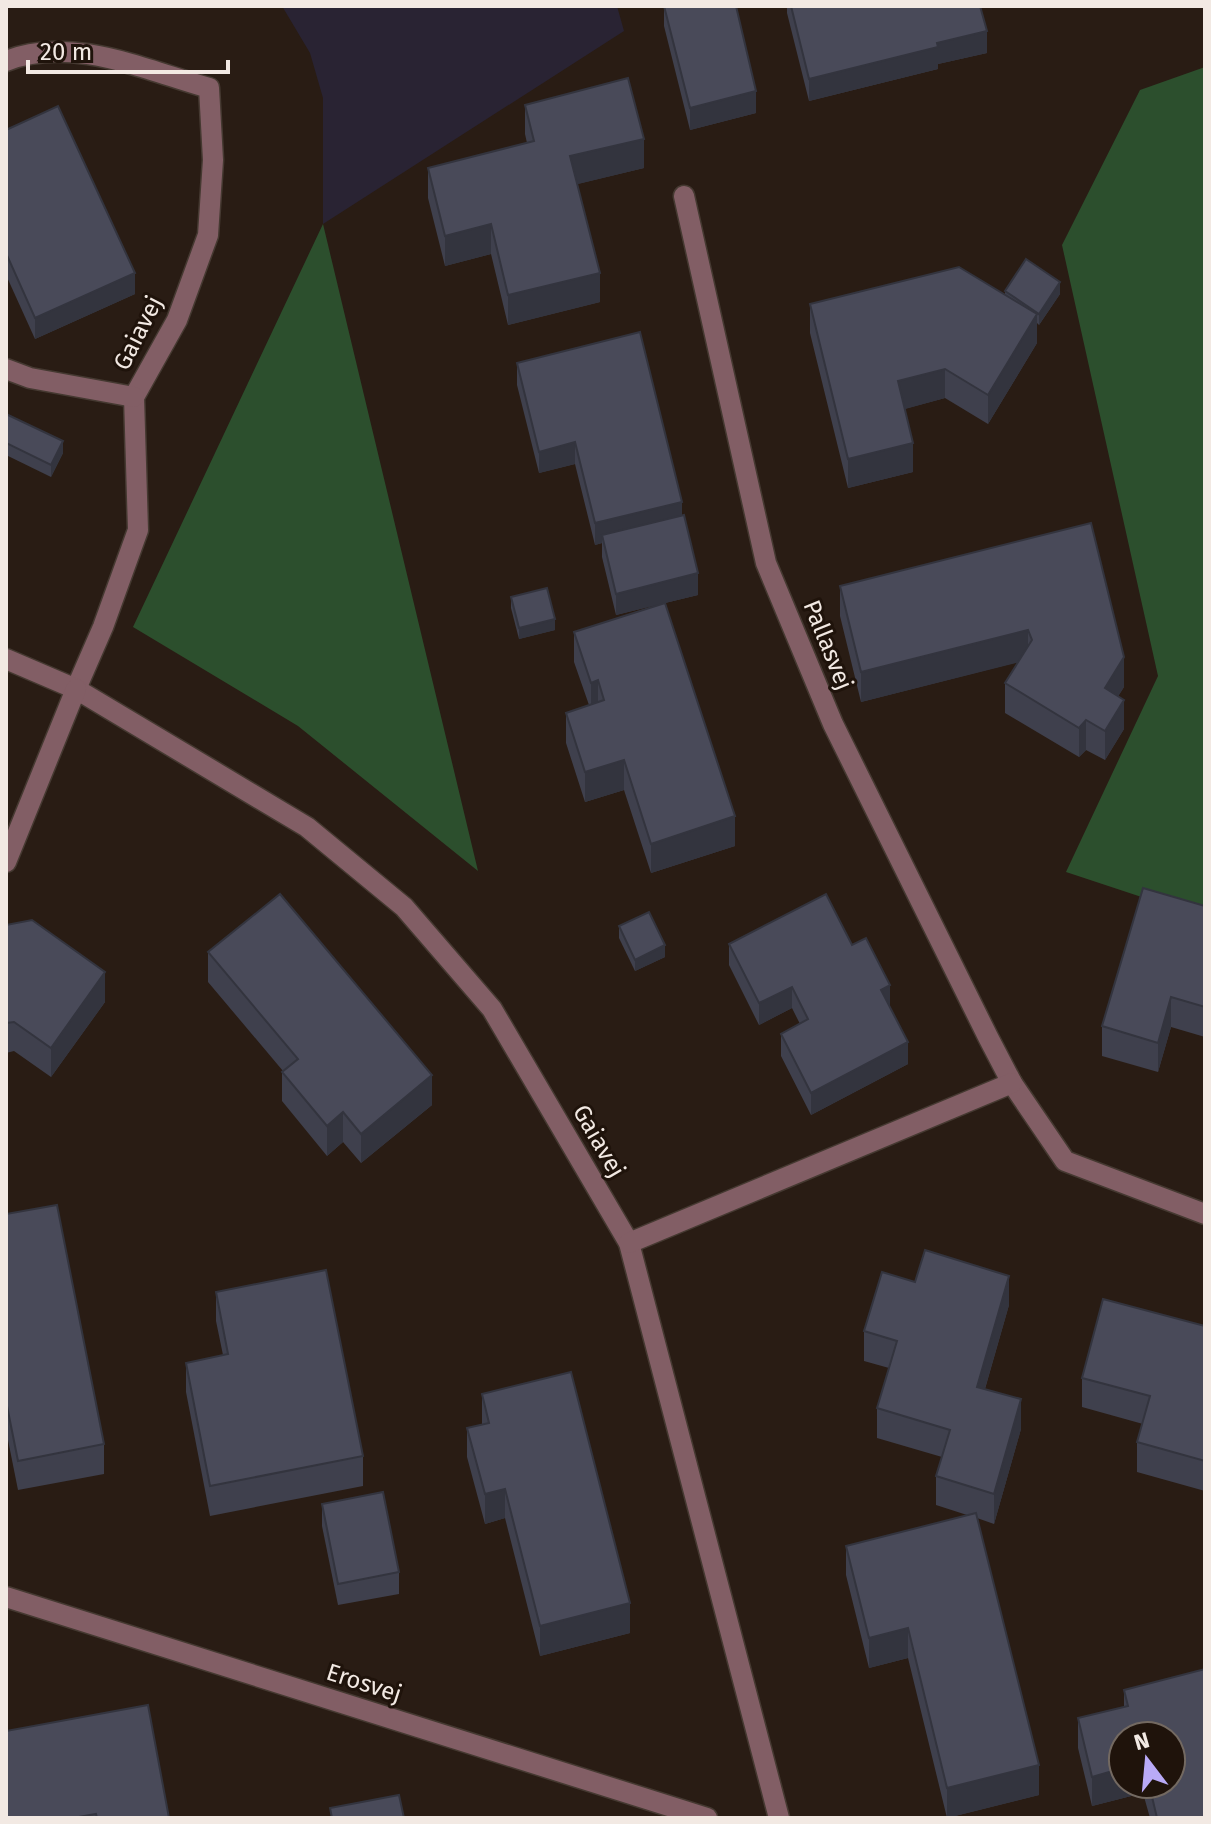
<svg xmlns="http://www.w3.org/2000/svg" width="1211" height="1824" viewBox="0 0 1211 1824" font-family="'Fira Sans',sans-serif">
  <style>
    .education { fill: #292333 }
    .green { fill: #2c4f2d }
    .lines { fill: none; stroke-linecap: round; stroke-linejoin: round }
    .lane-casing { stroke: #453931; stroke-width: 23 }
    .street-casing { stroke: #453931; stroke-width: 23 }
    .lane { stroke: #825e65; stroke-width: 20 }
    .street { stroke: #825e65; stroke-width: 20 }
    .wall { fill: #3f404d; fill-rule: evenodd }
    .shaded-wall { fill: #33343e }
    .building { fill: #494a59; stroke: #33343e; stroke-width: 2 }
    .labels { text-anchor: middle; stroke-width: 6; stroke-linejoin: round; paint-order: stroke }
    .street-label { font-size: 24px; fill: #f2e9e3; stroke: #1f130b }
  </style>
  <rect width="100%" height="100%" fill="#291c14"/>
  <path class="education" d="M282 6H617L624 31 323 224V98L310 53Z"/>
  <g class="green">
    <path d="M1205 67V918L1066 872 1158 676 1062 245 1140 90Z"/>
    <path d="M323 224 478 871 298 726 133 627Z"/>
  </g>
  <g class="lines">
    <defs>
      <g id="lane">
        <path d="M6 61C71 35 145 70 209 88L213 160 208 235 177 320 134 397 138 530 103 627 76 689"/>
        <path d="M6 369 30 378 134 397"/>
      </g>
      <g id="street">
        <path d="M684 196 766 563 833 724 988 1037 1012 1083 1065 1161 1205 1214"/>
        <path d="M6 659 76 689 307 827 404 907 492 1009 629 1243 779 1818"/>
        <path d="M6 862 76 689"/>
        <path d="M629 1243 1012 1083"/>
        <path d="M6 1597 707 1818"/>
      </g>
    </defs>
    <use href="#lane" class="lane-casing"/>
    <use href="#street" class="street-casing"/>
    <use href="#lane" class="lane"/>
    <use href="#street" class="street"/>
  </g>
  <g class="wall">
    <path d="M664 6 756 113 690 130 664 26Z"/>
    <path d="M787 6H980L987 53 938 64V69L809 101 787 13Z"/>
    <path d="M525 105 644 168 577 184 600 302 508 325 491 254 445 266 428 198V168L527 143 525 134Z"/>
    <path d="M6 130 135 294 35 339 6 275Z"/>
    <path d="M1005 291 1060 294 1039 325 1037 323V343L988 424 945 398 904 409 913 472 848 488 810 333V304L1005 295Z"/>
    <path d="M517 363 682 516 698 595 665 603 735 846 651 873 624 790 585 802 566 743V713L589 705 574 662V632L660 604 616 615 602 557V543L595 545 575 464 539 473 517 385Z"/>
    <path d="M6 414 63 453 51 477 6 455Z"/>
    <path d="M1091 523 1124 687 1118 696 1124 729 1105 760 1086 750 1079 757 1005 713V683L1018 662 861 702 840 616V586Z"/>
    <path d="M511 597 555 630 519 639 511 608Z"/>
    <path d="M1205 906V1037L1171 1027 1158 1072 1102 1056V1026Z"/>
    <path d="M6 925 105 1002 51 1077 14 1051 6 1053Z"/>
    <path d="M619 926 665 957 635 971 619 938Z"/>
    <path d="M729 944 852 945 890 1007 908 1064 811 1115 781 1056V1034L800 1024 792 1008 759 1025 729 965Z"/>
    <path d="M208 952 432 1105 361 1163 343 1142 327 1156 282 1101V1072L283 1071 208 982Z"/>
    <path d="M6 1214 104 1444V1474L18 1490 6 1430Z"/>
    <path d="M915 1282 1009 1305 985 1389 1021 1429 994 1524 977 1518 1039 1795 947 1818 908 1658 869 1668 846 1575V1546L967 1515 936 1505V1476L942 1457 877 1438V1408L889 1368 864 1361V1331Z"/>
    <path d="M216 1292 363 1456V1486L210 1516 186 1392V1363L223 1355 216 1321Z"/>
    <path d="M1205 1326V1491L1137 1472V1442L1143 1424 1082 1407V1378Z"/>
    <path d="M482 1394 630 1633 540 1656 505 1518 485 1524 467 1457V1428L482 1424Z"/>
    <path d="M322 1504 399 1572V1594L338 1605 322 1526Z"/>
    <path d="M1205 1669V1818H1150L1143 1793 1092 1806 1078 1748V1718L1124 1707V1690ZM1123 1736H1171V1784H1123Z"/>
    <path d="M6 1731 169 1818H6Z"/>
  </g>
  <g class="shaded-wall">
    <path d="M987 31V53L938 64V69L809 101V79L937 43Z"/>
    <path d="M756 91V113L690 130V108Z"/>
    <path d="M644 139V168L570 186V156Z"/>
    <path d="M491 224V254L445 266V236Z"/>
    <path d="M135 273V294L35 339V318Z"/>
    <path d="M600 273V302L508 325V295Z"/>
    <path d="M1060 282V294L1039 325V314Z"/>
    <path d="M1037 314V343L988 424V395Z"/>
    <path d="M945 369V398L898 411V381Z"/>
    <path d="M63 441V453L51 477V465Z"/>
    <path d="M575 442V464L539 473V452Z"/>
    <path d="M913 443V472L848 488V459Z"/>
    <path d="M682 502V523L602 535V543L595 545V523Z"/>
    <path d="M698 573V595L616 615V594Z"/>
    <path d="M555 619V630L519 639V628Z"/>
    <path d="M1028 630V660L861 702V672Z"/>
    <path d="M1124 657V687L1105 718V688Z"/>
    <path d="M598 680V709L591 712V683Z"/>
    <path d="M1124 700V729L1105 760V731Z"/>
    <path d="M1086 720V750L1079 757V728Z"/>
    <path d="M624 760V790L585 802V772Z"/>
    <path d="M735 816V846L651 873V844Z"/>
    <path d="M665 945V957L635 971V960Z"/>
    <path d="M105 972V1002L51 1077V1048Z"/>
    <path d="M890 985V1007L881 990Z"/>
    <path d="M792 987V1008L759 1025V1003Z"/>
    <path d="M1171 997V1027L1158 1072V1043Z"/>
    <path d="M908 1042V1064L811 1115V1093Z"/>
    <path d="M432 1075V1105L361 1163V1134Z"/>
    <path d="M343 1112V1142L327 1156V1126Z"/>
    <path d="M1009 1276V1305L977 1416V1387Z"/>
    <path d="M1021 1399V1429L994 1524V1494Z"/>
    <path d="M505 1489V1518L485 1524V1494Z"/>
    <path d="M630 1603V1633L540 1656V1626Z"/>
    <path d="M908 1628V1658L869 1668V1638Z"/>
    <path d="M1039 1765V1795L947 1818V1788Z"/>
    <path d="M1123 1768V1784H1143V1793L1092 1806V1777Z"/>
  </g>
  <g class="building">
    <path d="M664 6H736L756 91 690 108Z"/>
    <path d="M791 6H980L987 31 937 43 938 47 809 79Z"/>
    <path d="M628 78 644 139 570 156 600 273 508 295 491 224 445 236 428 168 534 141 525 105Z"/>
    <path d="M58 106 135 273 35 318 6 253V130Z"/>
    <path d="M1026 259 1060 282 1039 314 1005 291Z"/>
    <path d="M959 267 1037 314 988 395 945 369 898 381 913 443 848 459 810 304Z"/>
    <path d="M640 332 682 502 595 523 575 442 539 452 517 363Z"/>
    <path d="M6 414 63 441 51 465 6 443Z"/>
    <path d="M684 515 698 573 616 594 602 535Z"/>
    <path d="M1091 523 1124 657 1105 688 1124 700 1105 731 1086 720 1079 728 1005 683 1032 640 1028 630 861 672 840 586Z"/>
    <path d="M547 588 555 619 519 628 511 597Z"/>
    <path d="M665 603 735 816 651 844 624 760 585 772 566 713 604 700 598 680 591 683 574 632Z"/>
    <path d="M1143 888 1205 906V1007L1171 997 1158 1043 1102 1026Z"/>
    <path d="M280 894 432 1075 361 1134 343 1112 327 1126 282 1072 298 1059 208 952Z"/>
    <path d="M826 894 852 945 866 938 890 985 881 990 908 1042 811 1093 781 1034 808 1019 792 987 759 1003 729 944Z"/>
    <path d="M649 912 665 945 635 960 619 926Z"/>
    <path d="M32 920 105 972 51 1048 14 1022 6 1023V925Z"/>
    <path d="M57 1205 104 1444 18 1461 6 1401V1214Z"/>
    <path d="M925 1250 1009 1276 977 1387 1021 1399 994 1494 936 1476 950 1430 877 1408 897 1341 864 1331 882 1272 915 1282Z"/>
    <path d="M326 1270 363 1456 210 1486 186 1363 228 1354 216 1292Z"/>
    <path d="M1103 1299 1205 1326V1461L1137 1442 1150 1396 1082 1378Z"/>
    <path d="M571 1372 630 1603 540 1626 505 1489 485 1494 467 1428 489 1423 482 1394Z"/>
    <path d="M383 1492 399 1572 338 1584 322 1504Z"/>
    <path d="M976 1513 1039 1765 947 1788 908 1628 869 1638 846 1546Z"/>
    <path d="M1205 1669V1818H1157L1149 1784H1171V1736H1123V1768L1092 1777 1078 1718 1128 1706 1124 1690Z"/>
    <path d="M148 1705 169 1818H97L96 1814 73 1818H6V1731Z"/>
    <path d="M399 1795 404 1818H332L330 1808Z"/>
  </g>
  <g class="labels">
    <g class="street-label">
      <text transform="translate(138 333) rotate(-63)" y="8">Gaiavej</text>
      <text transform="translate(828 645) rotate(68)" y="8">Pallasvej</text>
      <text transform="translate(599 1141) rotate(60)" y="8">Gaiavej</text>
      <text transform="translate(364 1683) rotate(18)" y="8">Erosvej</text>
    </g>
  </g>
  <rect width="1211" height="1824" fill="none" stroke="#f2e9e3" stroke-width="16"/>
  <g transform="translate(1147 1760) rotate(344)"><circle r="38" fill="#1f130b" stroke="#736961" stroke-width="2"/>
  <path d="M0-6L14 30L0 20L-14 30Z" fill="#b9aaf7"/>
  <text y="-12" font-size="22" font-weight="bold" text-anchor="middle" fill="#f2e9e3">N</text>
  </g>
  <path d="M28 60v12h200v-12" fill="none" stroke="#f2e9e3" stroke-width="4"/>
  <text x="40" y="60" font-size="24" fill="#f2e9e3" stroke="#1f130b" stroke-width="6" paint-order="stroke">20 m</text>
</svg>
